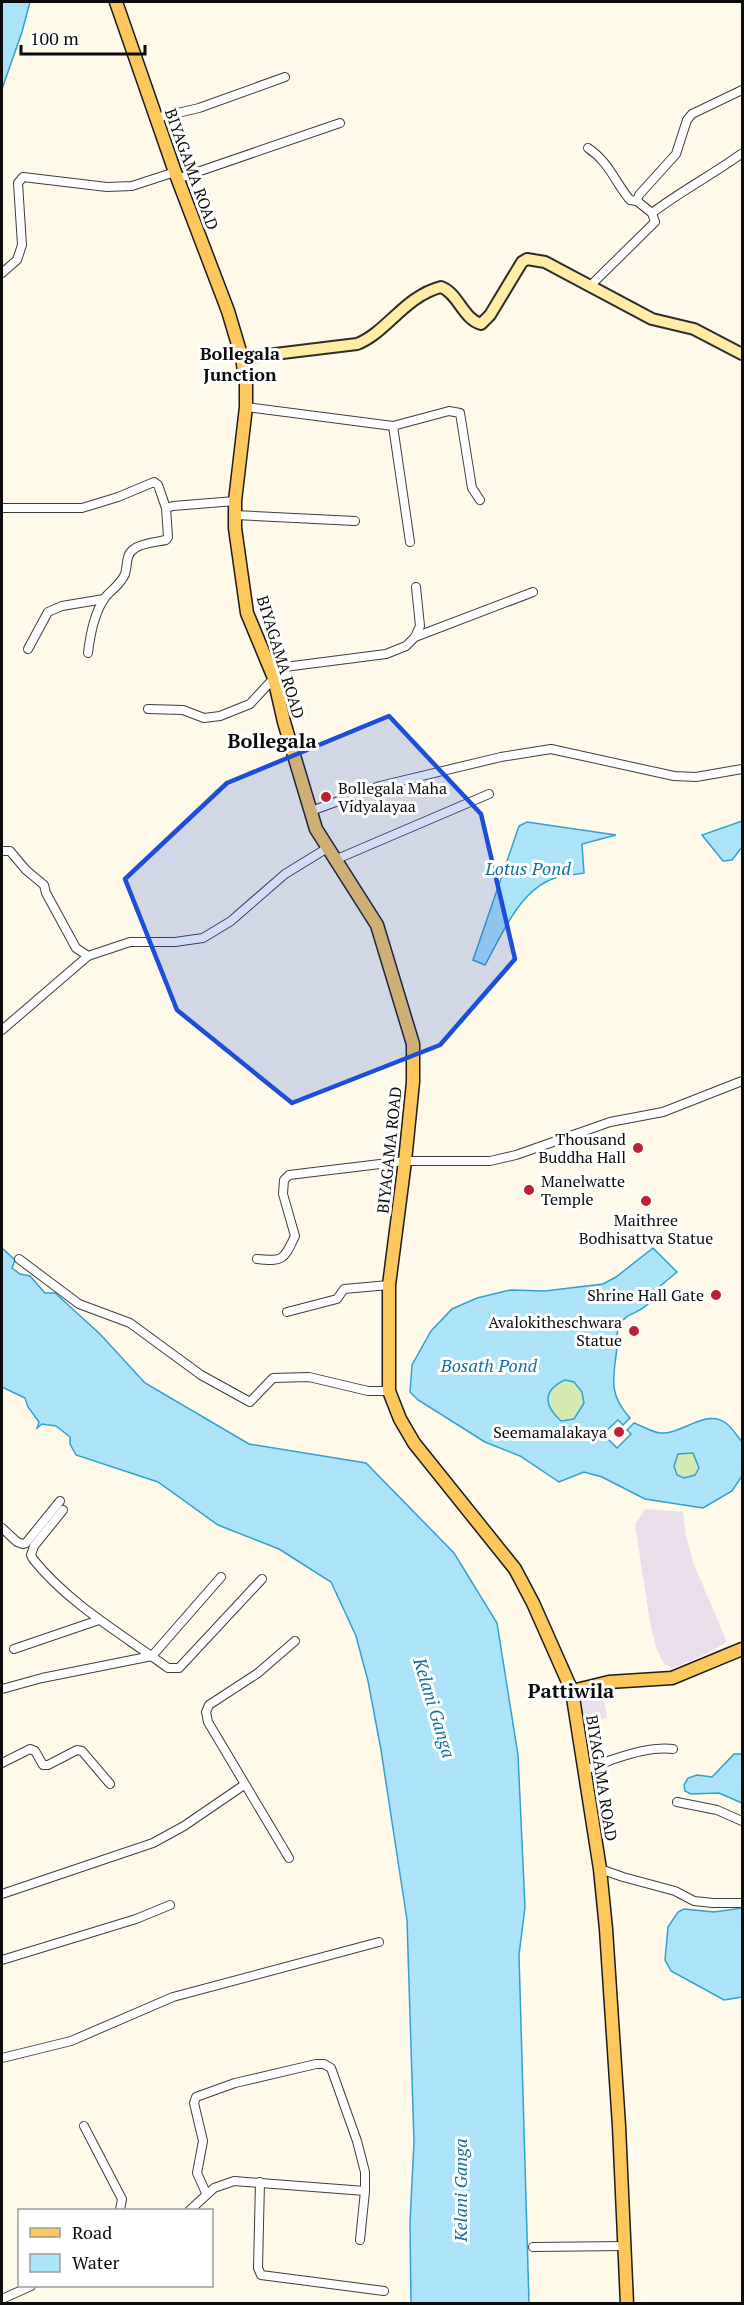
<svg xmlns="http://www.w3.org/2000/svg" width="744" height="2305" viewBox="0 0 744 2305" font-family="'PT Serif',serif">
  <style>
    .industrial { fill: #e8dfeb }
    .green { fill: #d5eab3 }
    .water { fill: #ade3f8; stroke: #32a0d1; stroke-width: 1.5; fill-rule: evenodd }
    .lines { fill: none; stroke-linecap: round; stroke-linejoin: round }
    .street-casing { stroke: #3e3e3e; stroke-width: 10 }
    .secondary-casing { stroke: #2d2d2d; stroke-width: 14 }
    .primary-casing { stroke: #1c1c1c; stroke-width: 15 }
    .street { stroke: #fff; stroke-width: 8 }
    .secondary { stroke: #ffeca5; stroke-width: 10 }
    .primary { stroke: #fdc75c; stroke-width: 12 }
    .marked { fill: #1d4ed8; fill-opacity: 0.2; stroke: #1d4ed8; stroke-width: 4.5; stroke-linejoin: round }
    .poi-dot { fill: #bf2036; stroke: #fff; stroke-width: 2 }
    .labels { text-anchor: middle; stroke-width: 6; stroke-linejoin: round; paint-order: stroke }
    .street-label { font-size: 16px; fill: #0b0b0b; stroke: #fff }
    .poi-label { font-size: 16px; fill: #0b0b0b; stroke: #fff; text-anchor: end }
    .neighbourhood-label { font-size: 18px; font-weight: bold; fill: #0b0b0b; stroke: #fff }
    .water-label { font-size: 18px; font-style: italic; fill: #126fa0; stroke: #fff }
    .quarter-label { font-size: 20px; font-weight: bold; fill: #0b0b0b; stroke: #fff }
  </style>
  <rect width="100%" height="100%" fill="#fff9ea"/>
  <g class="industrial">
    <path d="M645 1509 683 1512 686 1535 693 1562 727 1642 708 1653 673 1668 664 1664 656 1647 651 1628 635 1525Z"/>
    <path d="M606 1689 608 1693 604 1696V1701L607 1717 597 1722 590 1720 580 1721 576 1698Z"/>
  </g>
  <g class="green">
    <path d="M565 1380 574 1382 582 1392 584 1403 574 1419 560 1421C543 1405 543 1390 565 1380Z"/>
    <path d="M693 1453 699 1468 695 1475 684 1478 677 1475 674 1466 678 1454Z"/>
  </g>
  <g class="water">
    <path d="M2 2H30L22 32 2 89Z"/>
    <path d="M742 821V847L732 860 723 861 702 835Z"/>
    <path d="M527 822 616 835 582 844 584 873C575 875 564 875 555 878 519 890 502 935 485 965L473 960 519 826Z"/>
    <path d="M2 1248 15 1260 12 1268 20 1274 30 1276 45 1293H55L100 1334 145 1383 249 1444 366 1463 454 1553 497 1623 518 1755 525 1907 519 1955 529 2303H411L410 2222 414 2142 407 1920 381 1750 368 1681 356 1636 331 1582 279 1549 218 1525 158 1482 76 1455 70 1444V1437L56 1426 42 1424 37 1428 39 1422 28 1407 25 1398 2 1387Z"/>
    <path d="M653 1248 677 1272 647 1297 649 1303C639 1314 627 1312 620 1324 615 1333 618 1339 617 1347 614 1377 607 1393 630 1418L623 1425 618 1420 603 1434 617 1448 631 1434 627 1430 634 1423C642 1426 652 1432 660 1433 682 1435 707 1407 727 1424 733 1429 737 1436 742 1442V1476L732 1491 703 1508 645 1499 602 1477 584 1472 559 1482 520 1456 485 1442 418 1400 410 1392 412 1365 431 1331 452 1309 477 1298 510 1290 545 1291 603 1284 616 1277ZM565 1380 574 1382 582 1392 584 1403 574 1419 561 1421C543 1405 543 1390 565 1380ZM693 1453 699 1468 695 1475 684 1478 677 1475 674 1466 678 1454Z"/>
    <path d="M734 1754H742V1803L719 1793 691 1794 685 1791 684 1785 688 1778 697 1775 712 1777Z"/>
    <path d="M742 1908V1997L724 2000 671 1971 665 1960 668 1927 678 1912 684 1909 714 1912Z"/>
  </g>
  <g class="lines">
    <defs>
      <g id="street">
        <path d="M156 118 199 108 285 77"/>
        <path d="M588 148C609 162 615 182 630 200L637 201"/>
        <path d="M177 179 340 123"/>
        <path d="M652 213C681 191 712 175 741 154"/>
        <path d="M2 273 17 260 22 245 18 183 23 177 107 187 132 186 175 172"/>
        <path d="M590 286 655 222 652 213 637 201 639 195 676 154 687 120 692 114 742 90"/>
        <path d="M246 407 393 426 449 411 460 413 472 488 480 500"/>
        <path d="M393 426 410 542"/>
        <path d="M2 508H82L118 497 154 482 158 485 166 508 168 537 166 540C157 542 141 543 134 549 125 555 128 565 125 574 120 586 110 590 104 599 94 614 90 636 88 653"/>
        <path d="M166 508 173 506 235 501"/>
        <path d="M235 515 355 521"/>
        <path d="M415 637 533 592"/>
        <path d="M28 649 48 612 62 606 104 599"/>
        <path d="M269 669 386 654 406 646 415 637 420 626 416 587"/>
        <path d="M148 709 183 710 204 718 220 716 250 704 274 678"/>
        <path d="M311 811 380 786 501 757 551 749 674 776 696 777 742 769"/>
        <path d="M2 851H10L26 870 44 885 46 893 76 948 88 956"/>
        <path d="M337 859 489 794"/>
        <path d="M2 1030 88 956 130 942H175L203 938 231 921 285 874 329 847"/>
        <path d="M19 1259 79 1304 130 1323 201 1375 250 1402 273 1378 309 1377 368 1391H389"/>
        <path d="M257 1259C284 1262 284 1259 295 1236L283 1194 284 1180 289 1175 405 1161H490L516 1155 610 1122 663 1112 742 1081"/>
        <path d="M287 1312 337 1299 344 1289 389 1285"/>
        <path d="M63 1510 34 1546 31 1555 33 1559C70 1605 122 1634 168 1668H179L262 1579"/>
        <path d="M2 1528 17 1542 23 1544 26 1543 60 1501"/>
        <path d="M14 1649 99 1620"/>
        <path d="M152 1656 221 1577"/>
        <path d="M2 1689 42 1678 152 1656"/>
        <path d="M2 1763 30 1749 35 1751 43 1765H48L77 1750 82 1751 110 1784"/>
        <path d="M584 1769C595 1769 601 1764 611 1760 632 1753 651 1747 673 1749"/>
        <path d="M677 1802 717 1810 742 1821"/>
        <path d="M289 1858 208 1722 206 1712 209 1705 258 1673 295 1641"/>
        <path d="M600 1869 623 1877 675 1891 694 1901 713 1903H742"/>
        <path d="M2 1894 153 1843 184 1826 244 1785"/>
        <path d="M2 1960 136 1919 170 1905"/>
        <path d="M2 2058 71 2041 173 1997 379 1942"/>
        <path d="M84 2126 122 2199 120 2210"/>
        <path d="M260 2182 258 2268 261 2275 384 2291"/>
        <path d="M206 2193 197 2173 203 2141 194 2103 196 2097 235 2083 316 2064H324L331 2068 357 2141 365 2172V2191L360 2240"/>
        <path d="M190 2210 214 2188 234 2181 365 2191"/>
        <path d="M533 2247 625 2246"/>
        <path d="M2 2299 31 2286"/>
      </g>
      <path id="secondary" d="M242 358 357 344C386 333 405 296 441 287 458 293 463 319 481 324L490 315 522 262 527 259 545 262 652 319 694 329 742 354"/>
      <g id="primary">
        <path d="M116 2 175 172 228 311 242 358 246 385V407L235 501V528L247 613 274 678 284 722 316 829 377 925 413 1044V1082L405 1161 389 1285V1391L400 1419 414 1443 515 1569 533 1603 572 1691 600 1869 606 1929 619 2126 627 2304"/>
        <path d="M572 1691 609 1682 672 1678 742 1649"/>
      </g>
    </defs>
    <use href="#street" class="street-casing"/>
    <use href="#secondary" class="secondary-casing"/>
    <use href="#primary" class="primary-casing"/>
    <use href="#street" class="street"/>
    <use href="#secondary" class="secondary"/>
    <use href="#primary" class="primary"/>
  </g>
  <path class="marked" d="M389 716 481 814 515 959 440 1045 292 1103 177 1010 125 879 227 783Z"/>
  <g class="poi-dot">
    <circle cx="326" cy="797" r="6"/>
    <circle cx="638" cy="1148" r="6"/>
    <circle cx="529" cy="1190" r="6"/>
    <circle cx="646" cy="1201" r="6"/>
    <circle cx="716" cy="1295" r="6"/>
    <circle cx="634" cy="1331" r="6"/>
    <circle cx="619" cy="1432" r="6"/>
  </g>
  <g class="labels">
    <g class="street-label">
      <text transform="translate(192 169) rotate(70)" y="6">BIYAGAMA ROAD</text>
      <text transform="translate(281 657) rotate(73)" y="6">BIYAGAMA ROAD</text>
      <text transform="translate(389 1150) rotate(-84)" y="6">BIYAGAMA ROAD</text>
      <text transform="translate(602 1778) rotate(81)" y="6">BIYAGAMA ROAD</text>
    </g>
    <g class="poi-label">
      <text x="338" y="794" text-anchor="start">Bollegala Maha<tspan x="338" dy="18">Vidyalayaa</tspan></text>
      <text x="626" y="1145">Thousand<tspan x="626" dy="18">Buddha Hall</tspan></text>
      <text x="541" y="1187" text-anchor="start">Manelwatte<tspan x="541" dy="18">Temple</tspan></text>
      <text x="646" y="1226" text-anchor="middle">Maithree<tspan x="646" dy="18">Bodhisattva Statue</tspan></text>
      <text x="704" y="1301">Shrine Hall Gate</text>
      <text x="622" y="1328">Avalokitheschwara<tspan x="622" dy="18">Statue</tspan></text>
      <text x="607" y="1438">Seemamalakaya</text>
    </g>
    <g class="neighbourhood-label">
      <text x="240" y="360">Bollegala<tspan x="240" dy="21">Junction</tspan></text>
    </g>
    <g class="water-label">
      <text x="528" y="875">Lotus Pond</text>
      <text x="489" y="1372">Bosath Pond</text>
      <text transform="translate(434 1708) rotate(73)" y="6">Kelani Ganga</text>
      <text transform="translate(461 2190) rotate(-90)" y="6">Kelani Ganga</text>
    </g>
    <g class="quarter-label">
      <text x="272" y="748">Bollegala</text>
      <text x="571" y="1698">Pattiwila</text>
    </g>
  </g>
  <rect width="744" height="2305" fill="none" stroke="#0b0b0b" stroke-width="6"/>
  <rect x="18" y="2209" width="195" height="78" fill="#ffffff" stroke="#9d9d9d" stroke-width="1.5"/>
  <rect x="30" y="2228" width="30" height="9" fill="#fdc75c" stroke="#9d9d9d" stroke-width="1.5"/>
  <text x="72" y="2239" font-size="18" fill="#0b0b0b">Road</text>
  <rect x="30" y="2254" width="30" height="18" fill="#ade3f8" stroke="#9d9d9d" stroke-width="1.5"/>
  <text x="72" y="2269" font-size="18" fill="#0b0b0b">Water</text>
  <path d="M21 45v9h124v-9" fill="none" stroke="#0b0b0b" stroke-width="3"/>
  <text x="30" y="45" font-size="18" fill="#0b0b0b" stroke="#ffffff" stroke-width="4.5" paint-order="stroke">100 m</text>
</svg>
